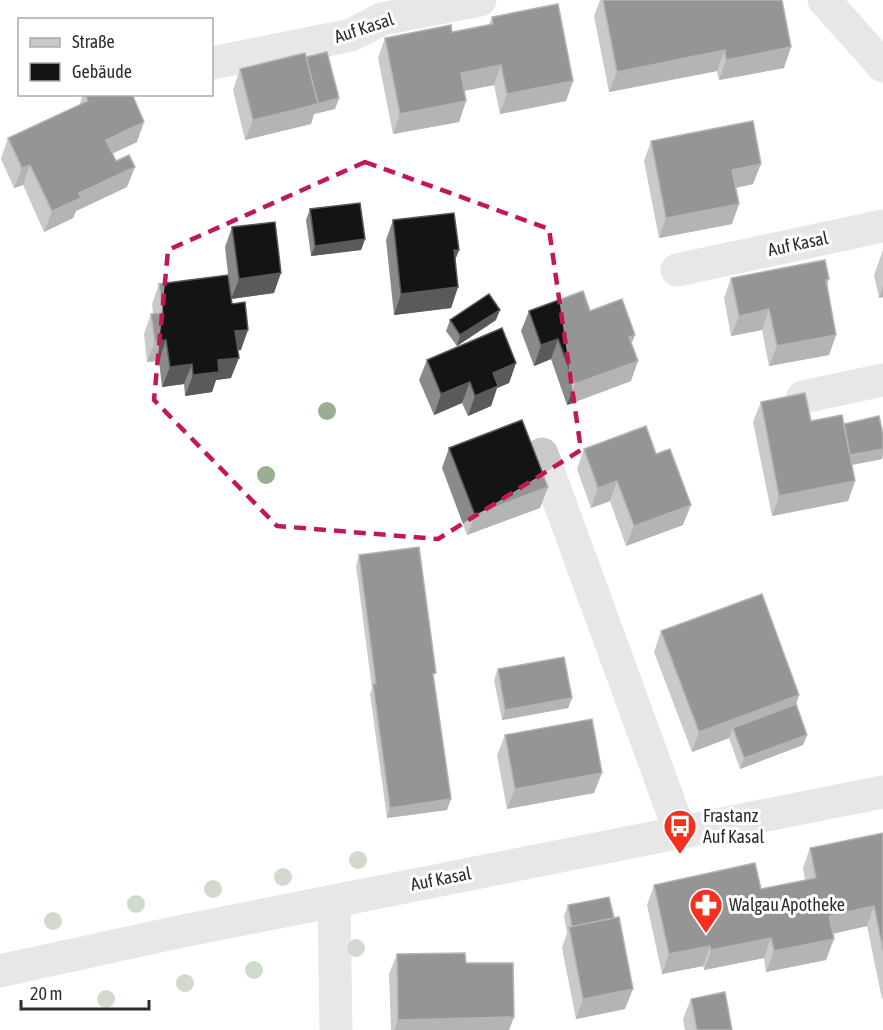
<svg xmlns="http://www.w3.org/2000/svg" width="883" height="1030" viewBox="0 0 883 1030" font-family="'Asap Condensed',sans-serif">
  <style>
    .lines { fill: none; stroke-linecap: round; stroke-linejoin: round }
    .minor { stroke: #cacaca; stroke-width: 33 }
    .tree { fill: #9aaf91 }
    .wall { fill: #8a8a8a }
    .shaded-wall { fill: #5a5a5a }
    .building { fill: #141414; stroke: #5a5a5a; stroke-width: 1.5 }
    .marked { fill: none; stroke: #c2185b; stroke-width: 4.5; stroke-dasharray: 12 8; stroke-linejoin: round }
    .labels { text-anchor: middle; stroke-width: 6; stroke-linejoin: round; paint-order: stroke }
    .street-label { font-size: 18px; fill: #2d2d2d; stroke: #fff }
    .poi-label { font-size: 18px; fill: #2d2d2d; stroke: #fff; text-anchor: start }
  </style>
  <rect width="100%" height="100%" fill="#fff"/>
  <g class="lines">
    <g class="minor">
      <path d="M824 0 883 66"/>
      <path d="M212 63 351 35 382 19 480 0"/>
      <path d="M677 270 883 226"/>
      <path d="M803 397 883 380"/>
      <path d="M542 454 680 832"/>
      <path d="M334 901 336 1030"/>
      <path d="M0 971 178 932 883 792"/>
    </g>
  </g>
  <g class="tree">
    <circle cx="327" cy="411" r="9"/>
    <circle cx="266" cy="475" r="9"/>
    <circle cx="358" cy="860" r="9"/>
    <circle cx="283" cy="877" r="9"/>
    <circle cx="213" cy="889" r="9"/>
    <circle cx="136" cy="904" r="9"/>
    <circle cx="53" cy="921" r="9"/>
    <circle cx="356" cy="948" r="9"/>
    <circle cx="254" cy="970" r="9"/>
    <circle cx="185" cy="983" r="9"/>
    <circle cx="106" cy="999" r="9"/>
  </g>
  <g class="wall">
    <path d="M600 0H782L784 68 719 80 717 71 609 92 594 16Z"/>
    <path d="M492 17 573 81 566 101 500 114 494 85 464 91 466 101 459 122 393 134 378 58 385 38 452 32 489 25Z"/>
    <path d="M306 57 339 98 335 109 314 114 311 124 245 140 233 90 240 69Z"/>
    <path d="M83 94H132L137 142 112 154 127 187 76 211 73 218 44 232 23 185 14 188 1 159 8 138 79 106Z"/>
    <path d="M651 141 753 184 736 188 732 224 659 238 644 161Z"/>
    <path d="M310 209 365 239 361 250 311 256 306 220Z"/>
    <path d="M393 220 459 250 455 260 458 287 451 308 394 315 386 240Z"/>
    <path d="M232 227 274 293 231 299 225 247Z"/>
    <path d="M883 250V297L879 298 874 275Z"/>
    <path d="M731 278 829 279 827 286 836 335 829 355 769 366 762 330 731 336 724 298Z"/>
    <path d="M159 284 232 304 241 350H238L231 378 216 380 212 392 185 396 184 384 162 387 159 361 147 362 144 334 151 314H153L152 304Z"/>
    <path d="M529 311H590L632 343 631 381 567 405 551 359 534 366 521 331Z"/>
    <path d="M450 320H496L457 346 446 331Z"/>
    <path d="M427 360 516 363 509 383 497 388 491 406 468 416 462 403 434 415 419 380Z"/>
    <path d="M761 402 811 421 844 424 883 434V456L882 459 852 465 855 481 848 501 772 516 753 422Z"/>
    <path d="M449 448 548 487 540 508 467 535 442 468Z"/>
    <path d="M584 449 683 525 626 546 610 501 591 508 577 469Z"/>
    <path d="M359 555 434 679 447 810 387 818 370 694 372 688 356 566Z"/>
    <path d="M661 631 799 695 796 704 807 735 803 745 740 769 729 738 692 752 654 652Z"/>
    <path d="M498 669 572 698 568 708 502 720 494 680Z"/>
    <path d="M505 735 594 793 507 809 497 755Z"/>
    <path d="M883 833V998L882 999 867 926 833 934 826 960 766 972 764 958 704 970 703 966 662 974 647 905 654 885 761 889 805 880 803 868 810 848Z"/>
    <path d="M568 905 625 1009 576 1019 562 948 567 933 564 916Z"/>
    <path d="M397 954 466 963 509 1030H391L389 974Z"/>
    <path d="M691 999 732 1030H685L683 1019Z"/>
  </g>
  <g class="shaded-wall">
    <path d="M791 47 784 68 719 80 726 60Z"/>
    <path d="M725 50 717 71 609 92 617 72Z"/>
    <path d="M501 65 494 85 453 93 461 73Z"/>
    <path d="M573 81 566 101 500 114 507 94Z"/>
    <path d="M339 98 335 109 314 114 311 124 245 140 253 120Z"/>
    <path d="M466 101 459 122 393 134 400 114Z"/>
    <path d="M144 122 137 142 98 160 106 140Z"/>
    <path d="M761 164 753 184 725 190 732 170Z"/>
    <path d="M30 165 23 185 14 188 22 168Z"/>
    <path d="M135 167 127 187 76 211 73 218 44 232 52 211 79 193Z"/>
    <path d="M739 204 732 224 659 238 666 218Z"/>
    <path d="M365 239 361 250 311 256 315 246Z"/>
    <path d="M454 250H459L451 270Z"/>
    <path d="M281 273 274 293 231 299 239 279Z"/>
    <path d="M883 286V297L879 298Z"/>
    <path d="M458 287 451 308 394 315 401 294Z"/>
    <path d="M769 309 762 330 731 336 739 316Z"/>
    <path d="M500 310 496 320 457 346 460 335Z"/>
    <path d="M248 330 241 350 228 352 235 331Z"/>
    <path d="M635 335 627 355 629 337Z"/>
    <path d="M836 335 829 355 769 366 777 346Z"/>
    <path d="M558 339 551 359 534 366 541 345Z"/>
    <path d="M166 340 159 361 147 362 155 342Z"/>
    <path d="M239 358 231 378 216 380 212 392 185 396 193 375 218 360Z"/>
    <path d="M638 361 631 381 567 405 575 384Z"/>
    <path d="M516 363 509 383 497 388 491 406 468 416 475 396 493 373Z"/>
    <path d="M192 364 184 384 162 387 170 367Z"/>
    <path d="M470 382 462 403 434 415 441 394Z"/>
    <path d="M883 449 882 459 841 467 845 457Z"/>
    <path d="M617 481 610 501 591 508 598 488Z"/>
    <path d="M855 481 848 501 772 516 779 496Z"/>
    <path d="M548 487 540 508 467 535 475 515Z"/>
    <path d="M691 505 683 525 626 546 634 526Z"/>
    <path d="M799 695 792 715 733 728 729 738 692 752 699 732Z"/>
    <path d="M572 698 568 708 502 720 505 710Z"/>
    <path d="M807 735 803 745 740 769 744 758Z"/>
    <path d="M602 773 594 793 507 809 515 789Z"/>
    <path d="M451 799 447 810 387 818 390 808Z"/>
    <path d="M874 906 867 926 822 936 829 916Z"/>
    <path d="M771 938 764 958 704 970 711 950Z"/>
    <path d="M834 939 826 960 766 972 774 951Z"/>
    <path d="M710 946 703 966 662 974 669 954Z"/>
    <path d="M633 989 625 1009 576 1019 583 999Z"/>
    <path d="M514 1017 509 1030H394L398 1020Z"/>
  </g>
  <g class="building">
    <path d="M603 0H782L791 47 726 60 725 50 617 72Z"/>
    <path d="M558 4 573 81 507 94 501 65 461 73 466 101 400 114 385 38 451 25 452 32 473 28 493 24 492 17Z"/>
    <path d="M327 52 339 98 318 104 306 57Z"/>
    <path d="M305 53 318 104 253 120 240 69Z"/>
    <path d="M85 94H132L144 122 106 140 116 161 129 155 135 167 79 193 81 198 52 211 30 165 22 168 8 138 88 101Z"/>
    <path d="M753 121 761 164 732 170 739 204 666 218 651 141Z"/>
    <path d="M360 203 365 239 315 246 310 209Z"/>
    <path d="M454 213 459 250H454L458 287 401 294 393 220Z"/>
    <path d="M275 222 281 273 239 279 232 227Z"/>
    <path d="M825 260 829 279 826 280 836 335 777 346 769 309 739 316 731 278Z"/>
    <path d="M228 275 232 304 245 302 248 330 235 331 239 358 218 360 219 372 193 375 192 364 170 367 166 340 155 342 151 314 163 313 159 284Z"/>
    <path d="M583 291 590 311 622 299 635 335 629 337 638 361 575 384 558 339 541 345 529 311Z"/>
    <path d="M489 294 500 310 460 335 450 320Z"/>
    <path d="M502 328 516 363 493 373 498 386 475 396 470 382 441 394 427 360Z"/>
    <path d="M805 393 811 421 842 415 855 481 779 496 761 402Z"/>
    <path d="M879 416 883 434V449L850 455 844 424Z"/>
    <path d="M522 420 548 487 475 515 449 448Z"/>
    <path d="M646 426 656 454 670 449 691 505 634 526 617 481 598 488 584 449Z"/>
    <path d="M419 547 436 673 433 674 451 799 390 808 373 684H376L359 555Z"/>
    <path d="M762 594 799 695 699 732 661 631Z"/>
    <path d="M564 657 572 698 505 710 498 669Z"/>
    <path d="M796 704 807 735 744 758 733 728Z"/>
    <path d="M592 719 602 773 515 789 505 735Z"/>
    <path d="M883 833V950L874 906 829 916 834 939 774 951 771 938 711 950 710 946 669 954 654 885 755 863 761 889 816 878 810 848Z"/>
    <path d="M609 897 614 918 572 927 568 905Z"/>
    <path d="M619 917 633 989 583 999 569 927Z"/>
    <path d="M465 953 466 963H513L514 1017 398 1020 397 954Z"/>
    <path d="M725 992 732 1030H697L691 999Z"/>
  </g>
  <path d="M0 0H883V1030H0ZM365 162 549 229 581 450 438 539 277 526 154 400 168 250Z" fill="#fff" fill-opacity=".55" fill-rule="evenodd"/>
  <path class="marked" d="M365 162 549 229 581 450 438 539 277 526 154 400 168 250Z"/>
  <defs>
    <symbol id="bus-pin" viewBox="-11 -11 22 30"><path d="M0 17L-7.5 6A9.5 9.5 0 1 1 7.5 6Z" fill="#f6301e" stroke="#fff"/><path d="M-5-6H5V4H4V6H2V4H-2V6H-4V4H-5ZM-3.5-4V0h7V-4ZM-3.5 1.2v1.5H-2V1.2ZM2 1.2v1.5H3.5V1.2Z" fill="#fff"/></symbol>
    <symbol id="pharmacy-pin" viewBox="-11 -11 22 30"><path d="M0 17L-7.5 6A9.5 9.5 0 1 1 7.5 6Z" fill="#f6301e" stroke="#fff"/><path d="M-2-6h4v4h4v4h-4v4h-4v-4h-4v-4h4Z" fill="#fff"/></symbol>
  </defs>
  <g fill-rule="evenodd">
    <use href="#bus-pin" x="661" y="807" width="38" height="52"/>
    <use href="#pharmacy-pin" x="687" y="886" width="38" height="52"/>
  </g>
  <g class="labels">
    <g class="street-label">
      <text transform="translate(364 28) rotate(-18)" y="6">Auf Kasal</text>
      <text transform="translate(798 244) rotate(-12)" y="6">Auf Kasal</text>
      <text transform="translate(441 879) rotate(-11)" y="6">Auf Kasal</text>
    </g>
    <g class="poi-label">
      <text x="703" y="822">Frastanz<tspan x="703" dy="21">Auf Kasal</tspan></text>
      <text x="729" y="911">Walgau Apotheke</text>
    </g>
  </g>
  <rect x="18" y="18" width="195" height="78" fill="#ffffff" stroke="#ababab" stroke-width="1.5"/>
  <rect x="30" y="38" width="30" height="9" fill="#cacaca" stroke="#ababab" stroke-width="1.5"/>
  <text x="72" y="48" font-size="18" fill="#2d2d2d">Straße</text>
  <rect x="30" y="63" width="30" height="18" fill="#141414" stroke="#ababab" stroke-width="1.5"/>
  <text x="72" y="78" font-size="18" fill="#2d2d2d">Gebäude</text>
  <path d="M21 1000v9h128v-9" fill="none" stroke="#2d2d2d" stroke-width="3"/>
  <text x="30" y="1000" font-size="18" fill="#2d2d2d" stroke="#ffffff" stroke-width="4.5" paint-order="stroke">20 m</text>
</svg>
